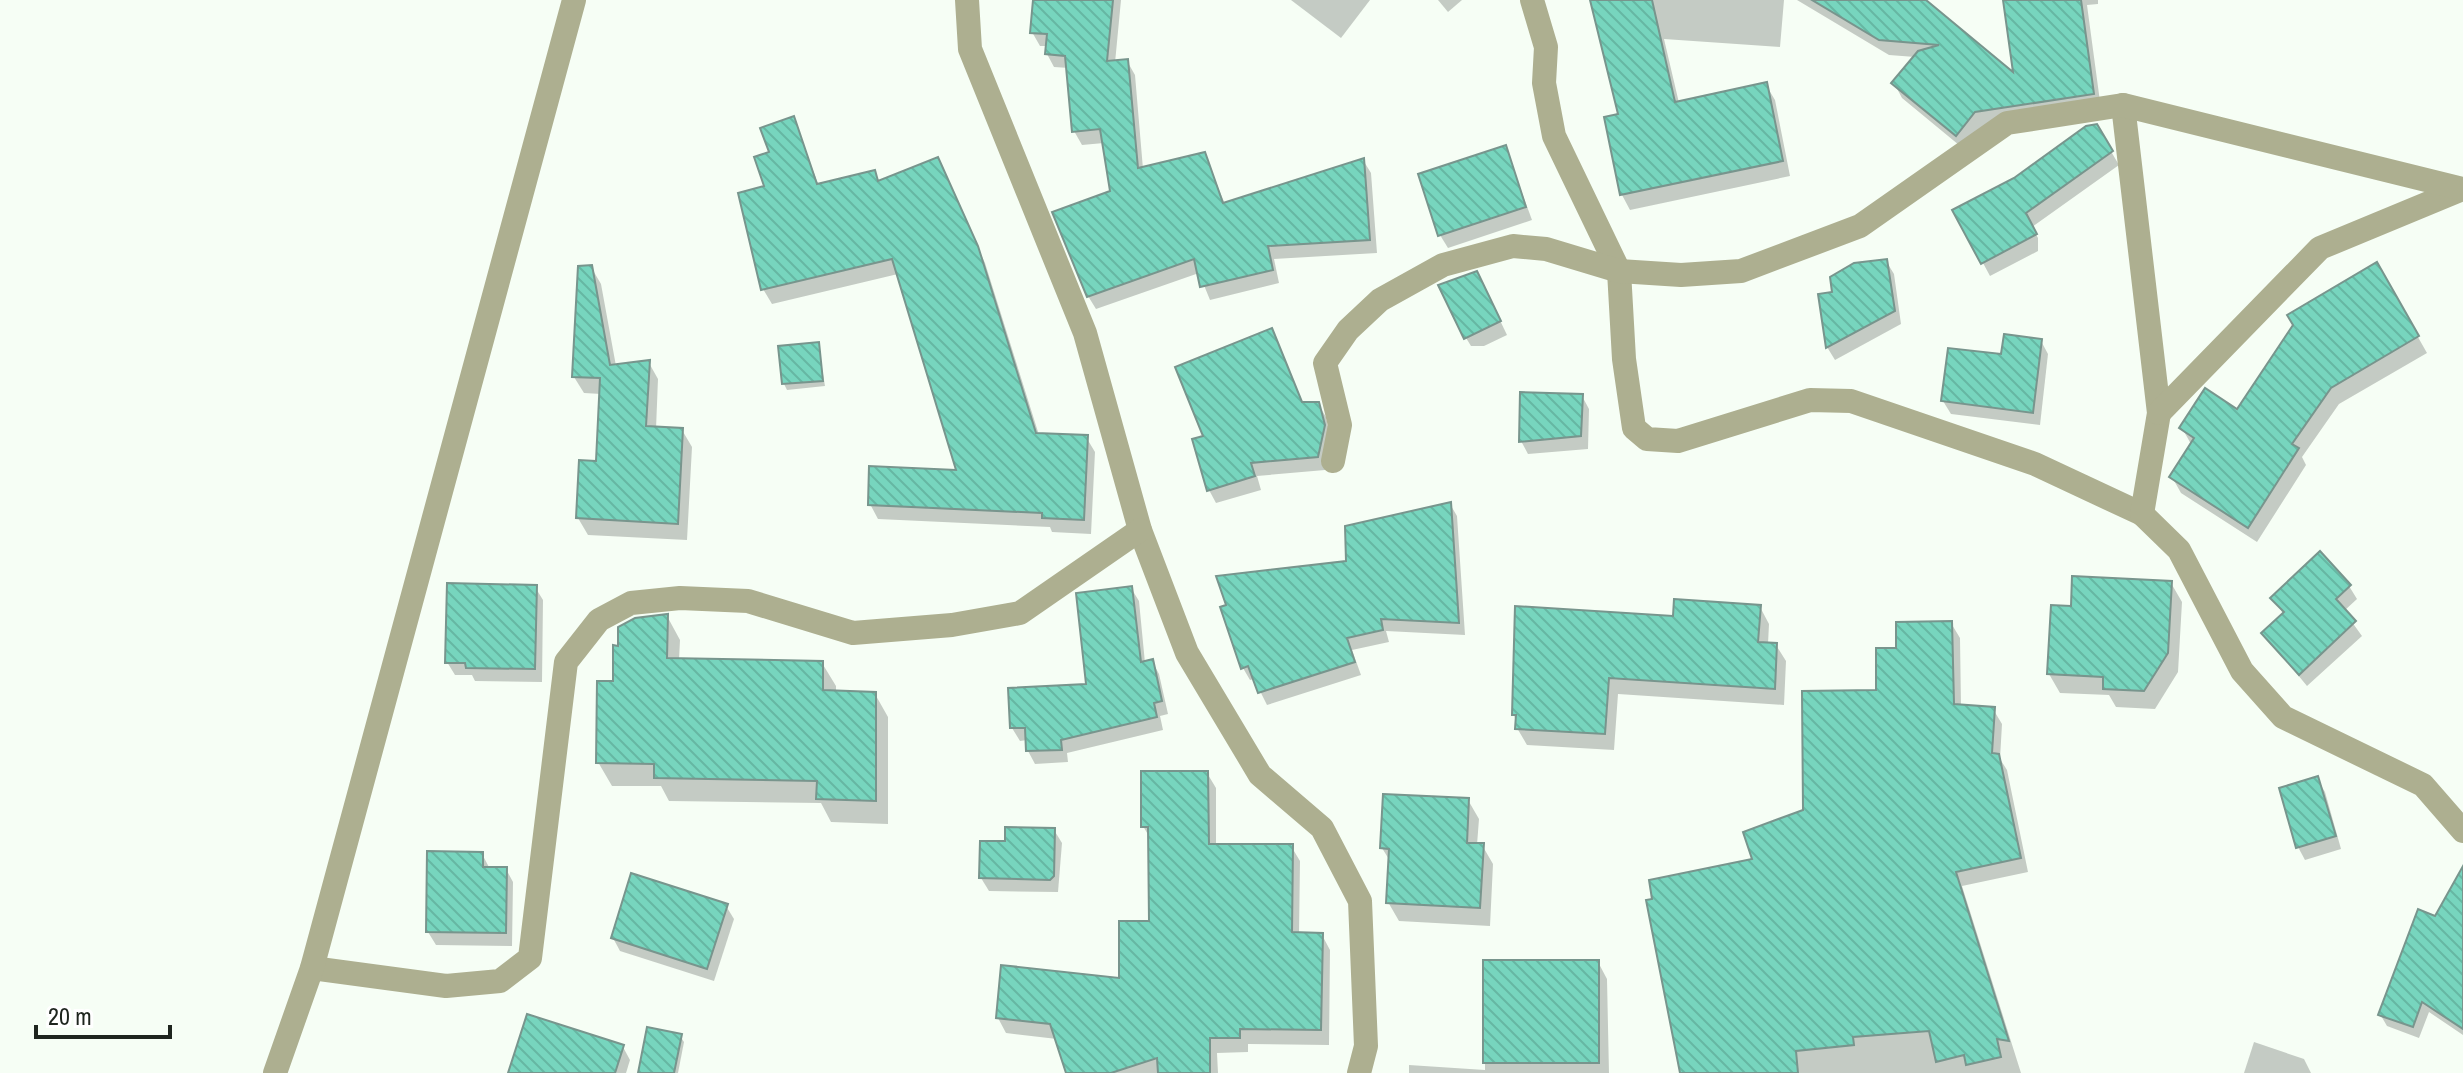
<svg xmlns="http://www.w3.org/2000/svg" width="2463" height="1073" viewBox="0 0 2463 1073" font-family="'Archivo Narrow',sans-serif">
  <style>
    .shadow { fill: #0003 }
    .building { fill: url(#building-back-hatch); stroke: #78958d; stroke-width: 2 }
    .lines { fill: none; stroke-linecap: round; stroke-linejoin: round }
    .minor { stroke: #adaf90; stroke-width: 24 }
  </style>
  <defs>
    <pattern id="building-back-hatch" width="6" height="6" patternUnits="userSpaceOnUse" patternTransform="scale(2)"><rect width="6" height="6" fill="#77d5be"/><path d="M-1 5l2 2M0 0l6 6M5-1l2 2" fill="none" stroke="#66b7a3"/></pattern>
  </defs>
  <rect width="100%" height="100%" fill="#f6fef5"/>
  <g class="shadow">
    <path d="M1035 0H1121L1115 63 1127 61 1135 75 1143 169 1204 154 1225 204 1363 160 1371 173 1377 253 1274 259 1279 283 1210 300 1199 273 1096 309 1088 296 1113 192 1104 143 1082 145 1074 131 1069 68 1054 67 1047 54 1048 46H1040L1032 32Z"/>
    <path d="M1291 0H1370L1341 38Z"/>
    <path d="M1438 0H1462L1448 12Z"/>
    <path d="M1592 0H1784L1780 47 1664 39 1679 103 1766 85 1775 100 1790 176 1630 210 1622 195 1621 115Z"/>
    <path d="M1797 0H1923L2016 77 2005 0H2098V4L2087 5 2101 109 1984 127 1965 150 1902 98 1894 83 1915 57 1889 55Z"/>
    <path d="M793 119 819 186 874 173 880 182 937 159 985 263 1039 435 1086 437 1095 452 1091 534 1052 532 1050 527 878 519 870 504 959 472 898 274 772 304 763 289 771 153Z"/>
    <path d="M2096 126 2119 165 2032 227 2038 238V251L1990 276 1955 211 2015 179Z"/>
    <path d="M1505 147 1532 220 1448 248 1440 235Z"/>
    <path d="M1886 261 1894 274 1901 324 1835 360 1827 347 1820 296 1834 294Z"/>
    <path d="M2377 265 2427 353 2339 404 2302 457 2306 465 2257 542 2181 493 2172 477 2191 444 2182 428 2238 411Z"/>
    <path d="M591 267 601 284 616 366 649 363 658 379 656 429 682 430 692 447 687 540 588 535 578 518 598 463 601 394 584 393 574 377Z"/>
    <path d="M1484 287 1507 335 1484 346H1471L1463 333Z"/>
    <path d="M2041 341 2048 354 2040 425 1951 414 1943 401 2003 356Z"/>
    <path d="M818 344 825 386 787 390 784 384Z"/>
    <path d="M1582 396 1589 409 1588 449 1528 454 1521 441Z"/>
    <path d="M1303 404H1318L1326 417 1331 440 1325 470 1257 476 1261 490 1216 503 1209 490Z"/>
    <path d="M1450 504 1457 516 1465 635 1386 631 1389 642 1352 650 1361 675 1267 705 1254 679 1250 680 1243 668 1348 563Z"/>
    <path d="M2171 583 2182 602 2178 672 2155 709 2116 707 2109 695 2060 693 2049 674 2073 608Z"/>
    <path d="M2349 586 2357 599 2344 611 2362 636 2307 686 2264 634 2284 615 2273 598Z"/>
    <path d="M535 587 543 600 542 682 475 681 472 675H455L447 662Z"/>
    <path d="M1131 588 1139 601 1145 663 1152 661 1159 674 1168 714 1160 716 1163 730 1067 753 1068 762 1035 764 1028 751 1027 740 1020 741 1012 728 1088 686Z"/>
    <path d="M1760 607 1769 624 1768 644 1776 645 1786 661 1784 705 1618 694 1614 750 1527 745 1517 728 1514 714 1674 618Z"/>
    <path d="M667 616 680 640 679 660 822 663 836 686V693L875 694 888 717V824L831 822 821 803 669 801 661 786H612L598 762 620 648Z"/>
    <path d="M1951 623 1960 638 1961 707 1993 709 2002 724 2000 759 2007 770 2028 872 1962 886 2021 1073H1774L1755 861 1806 811 1878 692 1898 650Z"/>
    <path d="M1207 773 1216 788V846H1291L1300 861 1299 934 1322 935 1330 950 1329 1045 1248 1044V1052L1217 1053 1218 1073H1068L1057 1039 1006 1033 998 1018 1121 981 1151 923 1150 838 1143 826Z"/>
    <path d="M2317 779 2325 792 2341 849 2305 860 2298 847Z"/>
    <path d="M1468 800 1479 819 1477 845H1482L1493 864 1490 926 1399 921 1388 902 1390 861 1382 848Z"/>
    <path d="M1054 830 1062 843 1058 892 989 891 981 878Z"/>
    <path d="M482 854 490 869H506L513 882 512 946 436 945 428 932Z"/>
    <path d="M2463 873V1035L2429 1012 2419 1038 2387 1026 2380 1014Z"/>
    <path d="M726 906 734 919 714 981 620 951 613 938Z"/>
    <path d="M1485 962H1598L1607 979 1609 1073H1409V1065L1485 1070Z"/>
    <path d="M680 1036 684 1042 678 1073H643Z"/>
    <path d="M2254 1042 2304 1059 2311 1073H2244Z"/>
    <path d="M623 1047 630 1060 626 1073H512Z"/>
  </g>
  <g class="building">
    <path d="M1033 0H1113L1107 61 1128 59 1138 168 1205 152 1223 203 1364 158 1370 240 1268 246 1273 270 1200 287 1194 259 1087 297 1052 212 1110 191 1100 129 1072 132 1065 56 1045 54 1047 34 1030 33Z"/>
    <path d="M1590 0H1652L1675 102 1767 82 1783 161 1620 195 1604 117 1618 114Z"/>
    <path d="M1812 0H1926L2013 72 2003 0H2081L2094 94 1975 112 1956 136 1891 83 1918 51 1939 45 1879 40Z"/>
    <path d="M794 116 817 184 875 170 878 181 938 157 978 246 1036 433 1088 435 1084 520 1042 518V513L868 505 869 466 956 470 892 259 761 290 738 193 764 186 754 157 769 152 760 128Z"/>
    <path d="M2097 124 2113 151 2026 213 2037 234 1981 264 1952 210 2014 178 2086 126Z"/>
    <path d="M1506 145 1526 207 1438 236 1418 174Z"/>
    <path d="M1887 259 1895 311 1826 348 1818 294 1832 292 1830 277 1854 263Z"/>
    <path d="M2377 262 2419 336 2331 388 2292 444 2299 448 2248 528 2169 477 2194 438 2179 428 2205 388 2237 409 2293 325 2287 315Z"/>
    <path d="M592 265 610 365 650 360 646 426 683 428 678 524 576 518 579 460 596 461 600 378 572 377 578 266Z"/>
    <path d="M1477 271 1501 321 1464 339 1438 285Z"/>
    <path d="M1272 328 1302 402H1319L1325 425 1318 457 1251 463 1255 476 1207 491 1192 439 1203 436 1175 367Z"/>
    <path d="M2004 334 2042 339 2033 413 1941 401 1948 348 2001 354Z"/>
    <path d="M819 342 823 381 782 384 778 346Z"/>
    <path d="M1520 392 1583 394 1581 436 1519 442Z"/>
    <path d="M1451 502 1459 623 1381 619 1383 630 1347 638 1355 662 1258 693 1248 666 1241 669 1220 607 1226 605 1216 576 1346 561 1345 526Z"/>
    <path d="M2320 551 2351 585 2336 599 2356 621 2299 675 2261 633 2284 612 2270 598Z"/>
    <path d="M2072 576 2172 581 2168 653 2144 691 2103 689V677L2047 674 2051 605 2071 606Z"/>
    <path d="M447 583 537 585 535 669 466 668 465 663H445Z"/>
    <path d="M1132 586 1141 662 1153 659 1162 701 1154 703 1157 717 1061 740 1062 750 1026 751 1025 728H1010L1008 688 1086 684 1076 593Z"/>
    <path d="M1674 599 1761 605 1758 642 1777 643 1775 689 1609 678 1605 734 1515 729 1516 715H1512L1515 606 1673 616Z"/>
    <path d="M668 614 667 658 823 661V690L876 692V801L816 799 817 781 654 778V764L596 763 597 681H613V645L618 646V627L635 618Z"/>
    <path d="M1952 621 1954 704 1995 707 1992 753 1999 754 2021 858 1956 872 2009 1041 1997 1039 2001 1057 1966 1065 1964 1055 1936 1062 1929 1031 1853 1037 1854 1045 1796 1051 1798 1073H1680L1646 900 1652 899 1649 880 1752 859 1743 832 1803 810 1802 691 1876 690V648H1896V622Z"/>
    <path d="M1141 771H1208L1209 844H1293L1292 932 1323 933 1321 1030 1240 1029V1038H1210V1073H1158L1157 1058 1111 1073H1066L1050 1024 996 1018 1001 965 1119 978V921H1149L1148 827H1141Z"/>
    <path d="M2318 776 2336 836 2296 848 2279 788Z"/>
    <path d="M1383 794 1469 798 1467 843H1484L1480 908 1386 903 1389 849 1380 848Z"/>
    <path d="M1005 827 1055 828 1054 876 1050 880 979 878 980 841H1005Z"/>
    <path d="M427 851 483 852V867H507L506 933 426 932Z"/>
    <path d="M2463 866V1029L2422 1002 2413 1027 2378 1015 2418 909 2435 916Z"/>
    <path d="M631 873 728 904 707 969 611 938Z"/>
    <rect x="1483" y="960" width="116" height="103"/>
    <path d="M527 1014 624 1045 615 1073H508Z"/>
    <path d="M647 1027 682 1034 674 1073H638Z"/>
  </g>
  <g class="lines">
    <g class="minor">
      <path d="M967 0 970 49 1085 333 1140 530 1187 653 1260 775 1322 828 1360 901 1366 1046 1359 1073"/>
      <path d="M1532 0 1546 47 1544 83 1554 136 1619 271 1624 359 1634 428 1647 439 1678 441 1810 400 1851 401 2035 464 2142 514 2179 550 2242 671 2283 717 2423 785 2463 831"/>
      <path d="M2123 105 2159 413 2142 514"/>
      <path d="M2159 413 2320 248 2460 190"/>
      <path d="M1333 461 1340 425 1325 363 1348 330 1380 300 1443 265 1513 246 1546 249 1619 271 1681 275 1741 271 1860 226 2007 123 2123 105 2463 189"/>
      <path d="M312 968 446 986 500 981 530 958 566 662 599 620 631 603 680 598 748 601 853 633 952 625 1020 613 1140 530"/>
      <path d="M275 1073 312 968 574 0"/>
    </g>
  </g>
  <path d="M36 1025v12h134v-12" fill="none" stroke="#1e251e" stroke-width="4"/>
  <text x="48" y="1025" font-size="24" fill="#1e251e" stroke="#ffffff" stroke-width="6" paint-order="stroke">20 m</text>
</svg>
